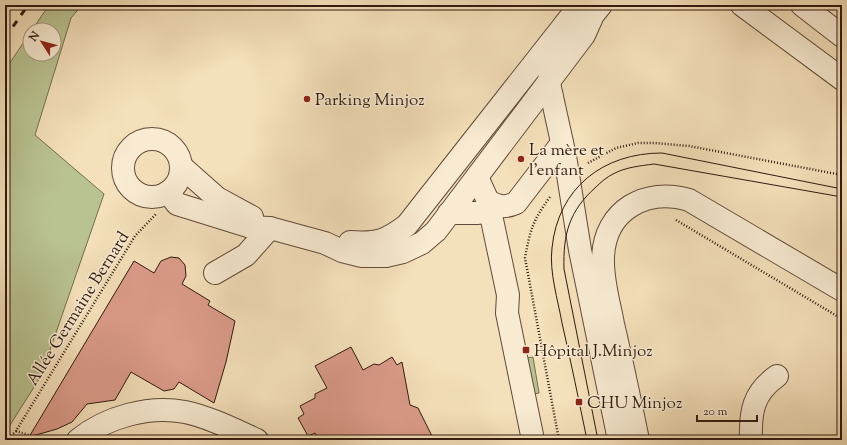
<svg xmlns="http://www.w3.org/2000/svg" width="847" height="445" viewBox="0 0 847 445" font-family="'Sorts Mill Goudy',serif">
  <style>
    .green { fill: #b9c391; stroke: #746e50 }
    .building { fill: #db9b8a; stroke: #30190e }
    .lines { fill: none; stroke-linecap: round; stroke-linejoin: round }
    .minor-casing { stroke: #614b39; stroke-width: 24 }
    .path { stroke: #30190e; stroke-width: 2.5; stroke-dasharray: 1 2; stroke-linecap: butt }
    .minor { stroke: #f8ebd2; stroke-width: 22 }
    .tram { stroke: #30190e; stroke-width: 1 }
    .rail { stroke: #30190e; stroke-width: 3; stroke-dasharray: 7 7; stroke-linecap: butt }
    .poi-dot { fill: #8f2418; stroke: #f8ebd2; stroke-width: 1.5 }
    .labels { text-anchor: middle; stroke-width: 3; stroke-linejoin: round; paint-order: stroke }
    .poi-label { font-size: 17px; fill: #30190e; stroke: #f8ebd2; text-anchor: start }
    .street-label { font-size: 17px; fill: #30190e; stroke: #f8ebd2 }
  </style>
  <rect width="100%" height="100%" fill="#f4e0ba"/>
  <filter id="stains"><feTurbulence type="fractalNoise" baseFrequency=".005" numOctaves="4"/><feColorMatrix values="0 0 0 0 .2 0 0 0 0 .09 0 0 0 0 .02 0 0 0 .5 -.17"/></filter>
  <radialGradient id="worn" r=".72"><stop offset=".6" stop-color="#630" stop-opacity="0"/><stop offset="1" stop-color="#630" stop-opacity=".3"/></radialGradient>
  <g class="green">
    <path d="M49 5H82L71 18 35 135 104 194 41 376 5 433V70L30 33V54H54V30H32Z"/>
    <path d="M533 357 539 393 533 394 527 358Z"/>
  </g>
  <g class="building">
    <path d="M171 257 179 258 185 265 186 276 182 284 210 301 208 305 235 321 226 362 214 403 179 382 174 389 164 391 131 372 115 400 87 404 72 422 57 429 29 437 134 261 154 273 161 261Z"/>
    <path d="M351 347 363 370 374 364 379 365 392 357 397 365 402 362 410 405 418 408 434 440H319L315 433 308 436 298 418 304 414 300 406 315 398V394L327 388 315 366Z"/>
  </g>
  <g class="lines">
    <defs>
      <g id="minor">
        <path d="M742 5 842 79"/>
        <path d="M802 5 842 36"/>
        <path d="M566 23 551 61 549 83 565 156 580 250 619 440"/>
        <circle cx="152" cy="168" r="29"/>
        <path d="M182 167 217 198 252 217"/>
        <path d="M477 177 488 201 508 295 507 313 533 440"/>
        <path d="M168 192 177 204 251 227 270 228 325 243 342 251 362 256H386L403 252 422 243 436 231 584 35 593 15 601 5"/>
        <path d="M488 201C499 207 505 208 516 203L562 143"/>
        <path d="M449 213H478"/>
        <path d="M350 242C377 244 386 241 407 225L580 5"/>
        <path d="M215 273 246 255 270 228"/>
        <path d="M78 440C106 417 149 405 185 412 209 417 235 430 257 440"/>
        <path d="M638 440C630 401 622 362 613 324 609 302 602 280 603 257 605 210 646 187 689 200L842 290"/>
        <path d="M751 440C750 412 753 393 777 376"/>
      </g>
    </defs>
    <use href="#minor" class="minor-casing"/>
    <g class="path">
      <path d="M588 163 616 148 638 143H655L689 146 842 175"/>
      <path d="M550 197C533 220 530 230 525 258L559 440"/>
      <path d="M676 220 842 319"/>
      <path d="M16 431 44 440"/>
      <path d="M7 440 16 431 135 236 157 213"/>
    </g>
    <use href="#minor" class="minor"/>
    <g class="tram">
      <path d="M587 440C579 401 571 362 562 323 558 300 549 272 552 248 558 188 603 153 662 153L842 189"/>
      <path d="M598 440 564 269C563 234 569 211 596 187 601 182 607 177 613 174 626 167 640 166 654 164L842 197"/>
    </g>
    <g class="rail">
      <path d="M5 18 14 5"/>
      <path d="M5 38 28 5"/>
    </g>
  </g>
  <g class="poi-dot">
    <circle cx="307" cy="99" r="4"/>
    <circle cx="521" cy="159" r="4"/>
    <rect x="522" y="346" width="8" height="8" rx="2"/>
    <rect x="575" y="398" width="8" height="8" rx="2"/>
  </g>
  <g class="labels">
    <g class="poi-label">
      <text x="315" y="105">Parking Minjoz</text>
      <text x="529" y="155">La mère et<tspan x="529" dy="20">l'enfant</tspan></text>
      <text x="534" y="356">Hôpital J.Minjoz</text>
      <text x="587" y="408">CHU Minjoz</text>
    </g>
    <g class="street-label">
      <text transform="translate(77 308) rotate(-58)" y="6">Allée Germaine Bernard</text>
    </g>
  </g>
  <rect width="847" height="445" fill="none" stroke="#f4e0ba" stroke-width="20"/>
  <rect x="6" y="6" width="835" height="433" fill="none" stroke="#30190e" stroke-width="2"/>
  <rect x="10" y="10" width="827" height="425" fill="none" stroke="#30190e"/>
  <g transform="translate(42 42) rotate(306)"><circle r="19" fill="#f8ebd2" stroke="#a89784"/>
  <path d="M0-3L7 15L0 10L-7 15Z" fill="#8f2418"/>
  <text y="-6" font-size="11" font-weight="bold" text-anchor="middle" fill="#30190e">N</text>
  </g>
  <path d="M697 415v6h60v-6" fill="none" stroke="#30190e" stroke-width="2"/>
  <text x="703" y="415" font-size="12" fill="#30190e" stroke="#f8ebd2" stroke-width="3" paint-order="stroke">20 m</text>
  <rect width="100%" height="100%" filter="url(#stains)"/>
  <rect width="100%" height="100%" fill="url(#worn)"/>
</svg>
